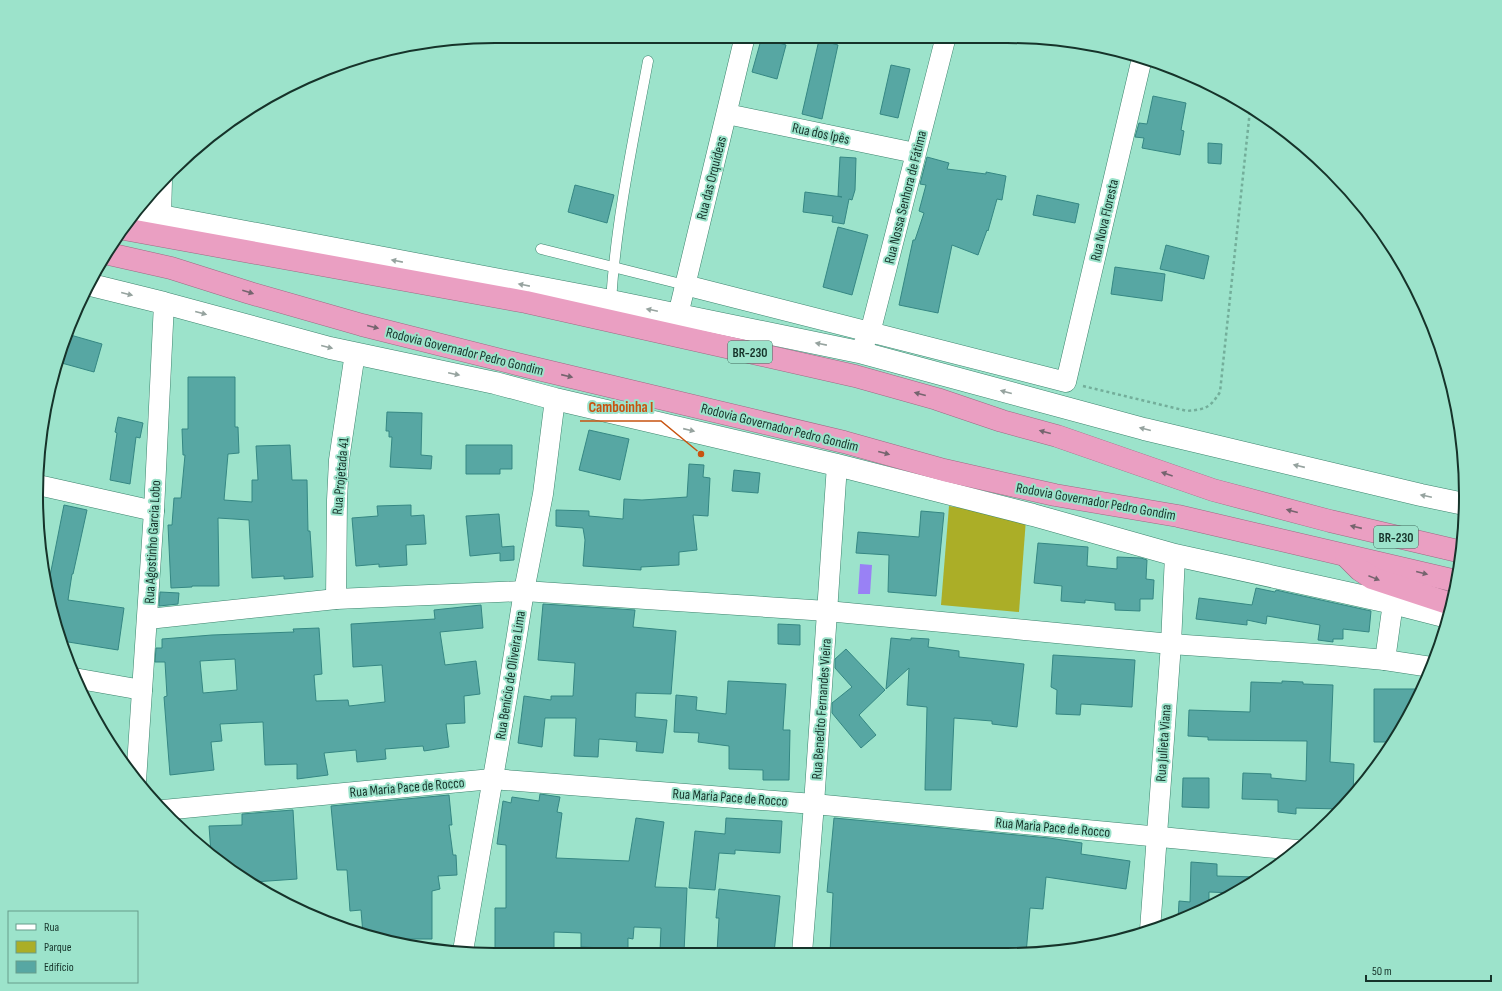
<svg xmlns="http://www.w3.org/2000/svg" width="1502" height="991" viewBox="0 0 1502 991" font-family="'Sofia Sans Condensed',sans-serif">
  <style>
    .green { fill: #abae27 }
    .water { fill: #9981f5 }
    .building { fill: #57a7a3; stroke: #358783; fill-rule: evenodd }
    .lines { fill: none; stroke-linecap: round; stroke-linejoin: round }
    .service-casing { stroke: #3c836d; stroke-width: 11 }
    .minor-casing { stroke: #3c836d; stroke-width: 21 }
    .tertiary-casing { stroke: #3c836d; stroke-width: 23 }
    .trunk-casing { stroke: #9c6a83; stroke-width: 23 }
    .path { stroke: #73ae9a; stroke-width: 2.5; stroke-dasharray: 3 3; stroke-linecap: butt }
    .service { stroke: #fff; stroke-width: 10 }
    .minor { stroke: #fff; stroke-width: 20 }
    .tertiary { stroke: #fff; stroke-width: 22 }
    .trunk { stroke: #ea9fc2; stroke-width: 22 }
    .oneway { fill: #96a39f }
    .oneway2 { fill: #75646e }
    .labels { text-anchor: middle; stroke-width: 4; stroke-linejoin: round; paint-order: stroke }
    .shield { fill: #9ce3cb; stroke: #3e685a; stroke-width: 1 }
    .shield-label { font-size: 13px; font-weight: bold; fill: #16332a }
    .street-label { font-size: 14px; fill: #16332a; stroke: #9ce3cb }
    .rim { fill: none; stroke: #16332a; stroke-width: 2 }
    .leader { fill: none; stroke: #c85310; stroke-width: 1.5 }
    .callout-dot { fill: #c85310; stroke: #9ce3cb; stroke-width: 1.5 }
    .callout-label { font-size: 15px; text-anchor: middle; font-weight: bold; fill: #c85310; stroke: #9ce3cb; stroke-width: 4; stroke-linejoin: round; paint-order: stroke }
  </style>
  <rect width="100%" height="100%" fill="#9ce3cb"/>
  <path class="green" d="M949 506 1026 519 1019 612 941 605Z"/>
  <path class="water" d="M860 564 872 565 870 594H858Z"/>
  <g class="building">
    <path d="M761 40H769L786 45 777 79 752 72Z"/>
    <path d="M819 40 838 45 822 119 802 114Z"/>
    <path d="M891 65 910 69 898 118 880 114Z"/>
    <path d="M1153 96 1186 103 1181 130 1184 131 1180 155 1142 148 1144 138 1135 137 1139 123 1147 124Z"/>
    <path d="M1208 143 1222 144 1221 164 1208 163Z"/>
    <path d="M840 157 856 158 855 190 852 200 849 199 844 224 832 222 833 216 803 212 805 192 842 197 838 196Z"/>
    <path d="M927 157 949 163 947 169 986 174V172L1006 176 1002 200 997 199 988 231 987 230 978 255 952 245 938 313 899 305 913 240H915L924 213 919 211 926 185 920 184Z"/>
    <path d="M575 185 614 195 607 223 568 212Z"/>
    <path d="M1037 195 1079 204 1075 223 1033 215Z"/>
    <path d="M838 227 868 235 852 295 823 287Z"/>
    <path d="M1166 245 1209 256 1204 279 1160 269Z"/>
    <path d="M1115 267 1165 274 1162 301 1111 294Z"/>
    <path d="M67 334 102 344 94 372 58 362Z"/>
    <path d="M188 377H235V427H238L239 453 228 454 224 500 252 502V480H258L256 446 290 445 292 480H307L308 531H310L313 577 284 579V576L252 578 249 520 218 518 219 586H192V587L171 588 168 525H172L174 498H181L185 455H183L182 429H188Z"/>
    <path d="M387 412 422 413 421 455 432 456 431 469 390 467 392 437H389V431H386Z"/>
    <path d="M118 417 143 423 140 438 136 437 130 484 110 480 117 433 115 432Z"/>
    <path d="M589 430 629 439 620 480 579 470Z"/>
    <path d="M466 445H512V469H500V474H466Z"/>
    <path d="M689 464 704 465 703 477 710 478 708 516 693 515 697 550 679 552V565L641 567V570L583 566 585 540 583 528 556 526V510L589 511V516L623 519 624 499 642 500 687 497Z"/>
    <path d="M734 470 760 473 758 493 732 491Z"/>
    <path d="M64 505 87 510 73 574H72L68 600 124 608 118 650 62 641 45 581H49Z"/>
    <path d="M411 505V516L424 515 426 544 406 545 407 565 379 567V564L356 566 352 518 378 516 377 506Z"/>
    <path d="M921 511 944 513 936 596 888 592 889 555 856 553 858 532 919 537Z"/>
    <path d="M499 514 502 547 514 546V560L500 561V553L470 556 466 516Z"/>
    <path d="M1038 543 1088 547 1087 566 1117 569V557L1141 558 1147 560 1146 579 1154 580 1153 599H1140V611L1115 610V603L1085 600V603L1061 601 1062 586 1034 583Z"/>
    <path d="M1256 588 1275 592 1276 590 1289 593 1371 611 1369 632 1343 629V639H1333V642L1318 640 1320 625 1267 616 1266 624 1247 620V625L1196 619 1199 598 1252 605Z"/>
    <path d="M160 592 179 593 178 604 159 606Z"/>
    <path d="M543 604 635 610 633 627 676 631 671 694 636 693 635 717 667 720 663 753 636 751 637 742 599 739 598 757 574 756 576 718H545L542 747 518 743 524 696 551 700V696H573L575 663 538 660Z"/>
    <path d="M481 605 483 628 440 632 445 665 476 661 480 694 464 696 465 723 446 724 449 747 424 751 423 746 385 749 386 759 357 762 356 750 324 753 328 775 297 779V764L265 765 263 722 220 724 222 741 211 742 214 770 170 775 164 697 167 696 165 662H155L156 648H162V639L212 635 294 632 293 629 319 628 322 674 314 675 316 701 348 700 349 706 385 702 382 665 353 667 351 624 435 619 434 610ZM235 659 237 690 203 693 200 661Z"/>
    <path d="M778 624 800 625V645L778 644Z"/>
    <path d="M891 638 911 640V638L929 639 928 647 959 651V657L1024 664 1017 727 992 724V721L954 718 951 790H925L927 707 907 705 909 668 886 689Z"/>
    <path d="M846 649 885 690 859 715 876 735 861 748 832 713V703L852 687 835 668V659Z"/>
    <path d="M1053 655 1135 660 1132 707 1081 704 1080 715 1056 714 1057 690 1051 687Z"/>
    <path d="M728 681 786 684 783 730H790L789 780H763V770L729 769V746L698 742 699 733 674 732 676 695 697 697 696 710 726 714Z"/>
    <path d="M1282 681 1303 682V684L1333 685 1330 762 1354 764 1353 798 1341 809 1296 808V814L1278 812V800L1242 799 1243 773 1271 774V778L1306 781 1307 741 1208 740V737L1188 736 1189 710 1250 712 1251 682 1282 683Z"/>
    <path d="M1374 689H1417V698L1404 725 1392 742H1374Z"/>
    <path d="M1183 778H1209V808L1182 807Z"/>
    <path d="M540 794 560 797 557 812 562 813 556 858 629 861 636 818 664 822 655 887 687 888 684 952 660 951 661 928 634 927 633 939 628 938V949L581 947V933L554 932V949H495V908H506V845L497 844 503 801 511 803 512 797 539 801Z"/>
    <path d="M449 795 452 825H449L453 855H456L457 875 438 876 440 889 432 891V939H397V942L363 934 361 910 350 911 347 870H337L331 806Z"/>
    <path d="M293 810 297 879 254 882 211 853 209 826 242 825V814Z"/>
    <path d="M726 818 782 821 780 853 735 850V854L719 853 715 890 689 888 695 831 725 834Z"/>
    <path d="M834 818 1049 838 1082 843 1081 854 1130 861 1126 889 1046 877 1043 909 1030 908 1026 954 830 953 833 893 827 892Z"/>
    <path d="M1191 862 1217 864V876L1259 877 1234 893 1209 892V903H1217L1210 908 1178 920 1179 901 1190 902Z"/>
    <path d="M719 889 780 896 774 953 717 952 719 918H716Z"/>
  </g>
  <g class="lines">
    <defs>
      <g id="service">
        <path d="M541 249 685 285"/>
        <path d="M611 301C616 221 633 141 648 61"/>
      </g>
      <g id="minor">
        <path d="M727 114 915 153"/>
        <path d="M161 216 162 180"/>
        <path d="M685 285 1066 382 1142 58"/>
        <path d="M678 315 744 40"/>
        <path d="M863 345 870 333 945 40"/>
        <path d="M38 485 154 511"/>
        <path d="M336 599 337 500 339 460 355 353"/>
        <path d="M148 619 336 599 524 591 827 611 1171 644 1331 655 1385 660 1431 667"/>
        <path d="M1385 660 1393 603"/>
        <path d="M74 678 142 690"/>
        <path d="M136 781 154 511 164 303"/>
        <path d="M163 810 492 779 814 804 1297 850"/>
        <path d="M1150 930 1171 644 1175 555"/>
        <path d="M463 951 507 697 524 591 543 494 555 399"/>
        <path d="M802 953 814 804 837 465"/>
      </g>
      <g id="tertiary">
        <path d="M136 209 161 216 611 301 859 352 1144 429 1421 495 1464 504"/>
        <path d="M91 285 164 303 330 348 495 383 555 399 837 465 1033 515 1175 555 1393 603 1448 617"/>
      </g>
      <g id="trunk">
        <path d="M124 229 526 302 855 376 937 399 1002 421 1057 436 1213 490 1330 521 1462 552"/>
        <path d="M109 254 171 268 250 293 362 325 517 364 844 442 944 470 1055 495 1178 516 1456 581"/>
        <path d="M1346 556 1360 570 1372 578 1451 604"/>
      </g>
    </defs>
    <use href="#service" class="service-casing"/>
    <use href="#minor" class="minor-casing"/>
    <use href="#tertiary" class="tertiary-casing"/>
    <use href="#trunk" class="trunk-casing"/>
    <path class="path" d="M1083 386 1187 411C1206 409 1210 408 1220 392L1250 110"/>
    <use href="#service" class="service"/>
    <use href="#minor" class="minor"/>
    <use href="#tertiary" class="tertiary"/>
    <use href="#trunk" class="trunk"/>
  </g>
  <defs><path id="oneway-solid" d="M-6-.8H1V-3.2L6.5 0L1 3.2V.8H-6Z"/></defs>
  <g class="oneway">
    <use href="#oneway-solid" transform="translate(397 261) rotate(-169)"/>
    <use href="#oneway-solid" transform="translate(524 285) rotate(-169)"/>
    <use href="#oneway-solid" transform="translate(127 294) rotate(14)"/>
    <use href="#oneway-solid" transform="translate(652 310) rotate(-168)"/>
    <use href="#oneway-solid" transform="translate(201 313) rotate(15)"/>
    <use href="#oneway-solid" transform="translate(821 344) rotate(-169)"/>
    <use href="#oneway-solid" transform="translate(327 347) rotate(14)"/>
    <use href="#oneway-solid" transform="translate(454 374) rotate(12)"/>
    <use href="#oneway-solid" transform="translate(1006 392) rotate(-165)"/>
    <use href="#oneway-solid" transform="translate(1145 429) rotate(-166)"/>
    <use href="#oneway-solid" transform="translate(689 430) rotate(13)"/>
    <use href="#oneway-solid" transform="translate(1299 466) rotate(-167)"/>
    <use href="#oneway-solid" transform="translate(1426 496) rotate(-168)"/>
  </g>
  <g class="oneway2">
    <use href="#oneway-solid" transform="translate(248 292) rotate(17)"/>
    <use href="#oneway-solid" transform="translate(373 327) rotate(14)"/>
    <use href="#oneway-solid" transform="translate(567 376) rotate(13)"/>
    <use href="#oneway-solid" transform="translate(920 394) rotate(-165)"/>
    <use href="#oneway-solid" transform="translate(1045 432) rotate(-165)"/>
    <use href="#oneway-solid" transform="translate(884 453) rotate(15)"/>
    <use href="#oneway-solid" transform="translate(1167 474) rotate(-161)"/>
    <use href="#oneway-solid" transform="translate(1292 511) rotate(-165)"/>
    <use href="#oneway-solid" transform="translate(1356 527) rotate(-167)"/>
    <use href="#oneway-solid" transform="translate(1422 573) rotate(14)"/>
    <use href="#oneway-solid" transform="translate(1374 578) rotate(22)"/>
  </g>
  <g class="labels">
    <g class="shield">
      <rect x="728" y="341" width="44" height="22" rx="3"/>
      <rect x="1374" y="526" width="44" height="22" rx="3"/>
    </g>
    <g class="shield-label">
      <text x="750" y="357">BR-230</text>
      <text x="1396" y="542">BR-230</text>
    </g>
    <g class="street-label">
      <text transform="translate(821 133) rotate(12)" y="5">Rua dos Ipês</text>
      <text transform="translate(711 178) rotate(-76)" y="5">Rua das Orquídeas</text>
      <text transform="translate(905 197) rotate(-76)" y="5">Rua Nossa Senhora de Fátima</text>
      <text transform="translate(1104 220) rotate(-77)" y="5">Rua Nova Floresta</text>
      <text transform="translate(465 351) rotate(14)" y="5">Rodovia Governador Pedro Gondim</text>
      <text transform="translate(780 427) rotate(14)" y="5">Rodovia Governador Pedro Gondim</text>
      <text transform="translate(340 476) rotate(-85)" y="5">Rua Projetada 41</text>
      <text transform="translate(1096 501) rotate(10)" y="5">Rodovia Governador Pedro Gondim</text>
      <text transform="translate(152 542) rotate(-87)" y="5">Rua Agostinho Garcia Lobo</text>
      <text transform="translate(510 675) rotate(-81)" y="5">Rua Benício de Oliveira Lima</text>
      <text transform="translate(821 709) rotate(-86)" y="5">Rua Benedito Fernandes Vieira</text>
      <text transform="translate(1163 743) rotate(-86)" y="5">Rua Julieta Viana</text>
      <text transform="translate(407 787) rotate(-5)" y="5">Rua Maria Pace de Rocco</text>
      <text transform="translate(730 797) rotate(4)" y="5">Rua Maria Pace de Rocco</text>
      <text transform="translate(1053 827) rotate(5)" y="5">Rua Maria Pace de Rocco</text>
    </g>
  </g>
  <path d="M0 0H1502V991H0ZM495 43H1007A452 452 0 0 1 1459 495V496A452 452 0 0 1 1007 948H495A452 452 0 0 1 43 496V495A452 452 0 0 1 495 43Z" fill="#9ce3cb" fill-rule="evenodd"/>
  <path class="rim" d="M495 43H1007A452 452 0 0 1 1459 495V496A452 452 0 0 1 1007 948H495A452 452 0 0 1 43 496V495A452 452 0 0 1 495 43Z"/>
  <path class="leader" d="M701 454L661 421H580"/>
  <circle class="callout-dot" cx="701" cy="454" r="4"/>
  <g class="callout-label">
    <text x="621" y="412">Camboinha I</text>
  </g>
  <rect x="8" y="911" width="130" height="72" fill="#9ce3cb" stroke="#669d8b"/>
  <rect x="16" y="924" width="20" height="6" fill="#ffffff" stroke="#669d8b"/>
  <text x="44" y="931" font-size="12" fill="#16332a">Rua</text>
  <rect x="16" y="941" width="20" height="12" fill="#abae27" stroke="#669d8b"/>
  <text x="44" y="951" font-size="12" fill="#16332a">Parque</text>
  <rect x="16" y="961" width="20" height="12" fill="#57a7a3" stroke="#669d8b"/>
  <text x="44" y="971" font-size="12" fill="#16332a">Edifício</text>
  <path d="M1366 975v6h125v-6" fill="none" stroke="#16332a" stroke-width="2"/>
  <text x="1372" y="975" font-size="12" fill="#16332a" stroke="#9ce3cb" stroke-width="3" paint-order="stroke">50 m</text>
</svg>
